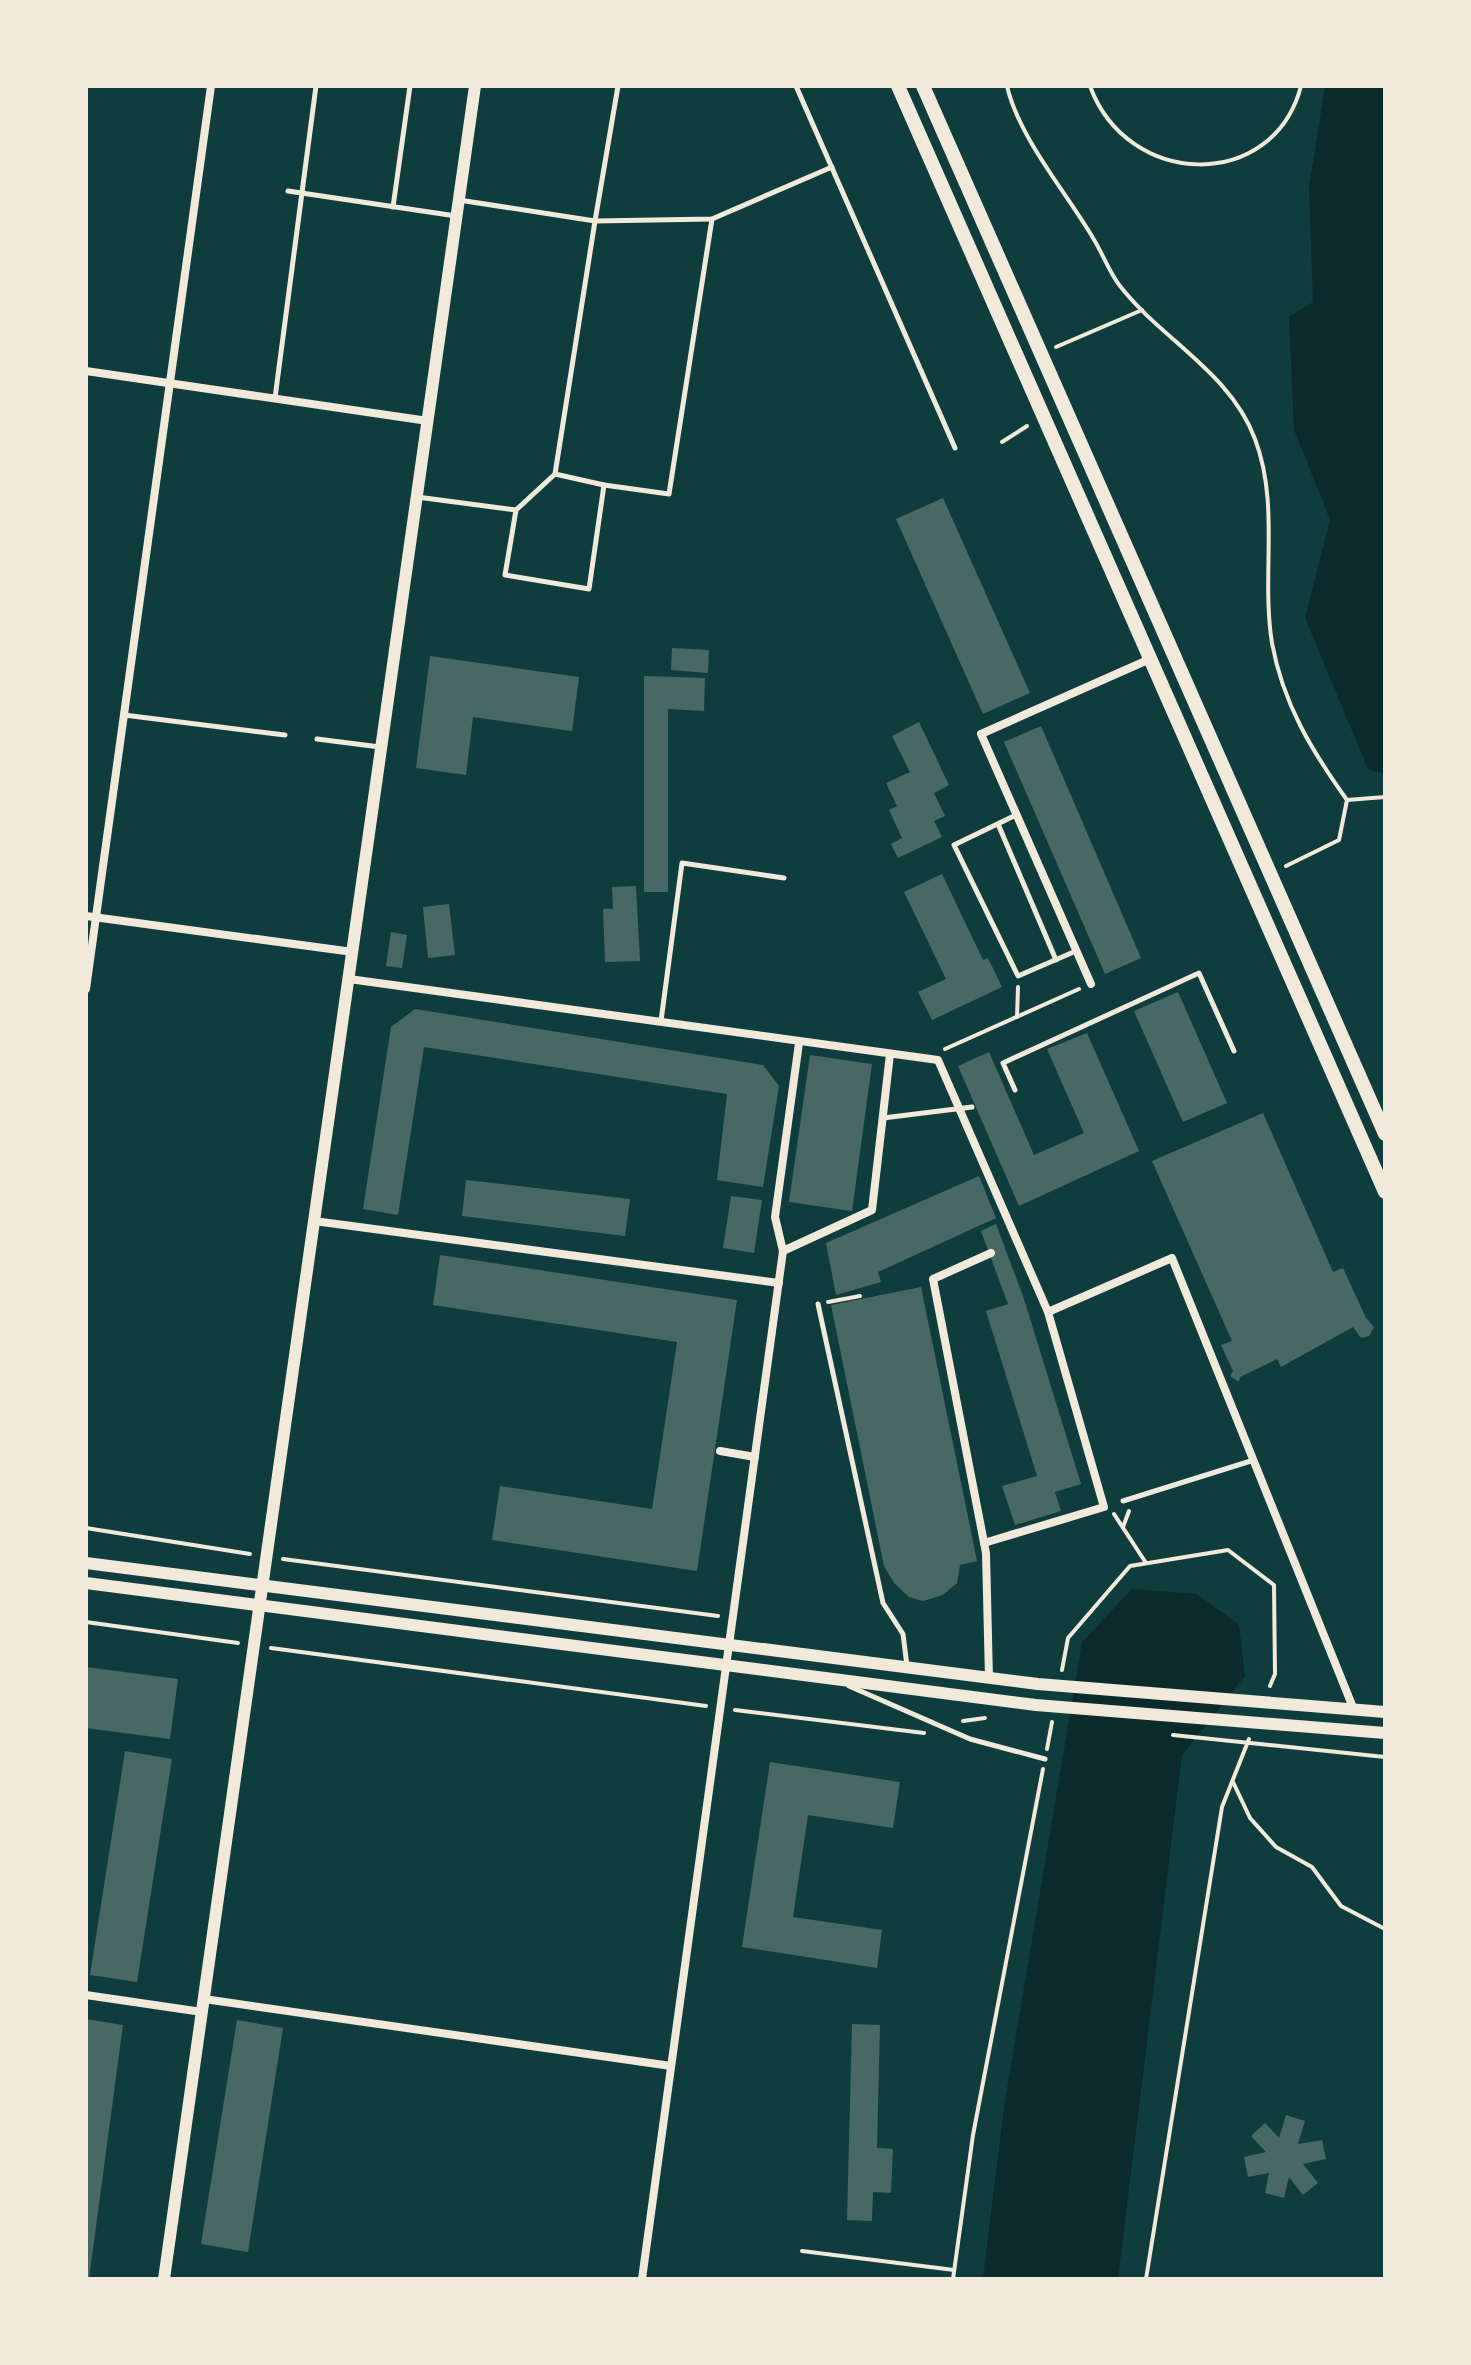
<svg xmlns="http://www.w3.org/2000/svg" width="1471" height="2365" font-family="'Noto Sans',sans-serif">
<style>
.water{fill:#0a2a2b}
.building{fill:#486865}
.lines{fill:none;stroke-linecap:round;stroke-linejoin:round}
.path{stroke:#f1e9da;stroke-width:4}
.service{stroke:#f1e9da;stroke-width:5}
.minor{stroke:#f1e9da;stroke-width:8}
.tertiary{stroke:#f1e9da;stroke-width:12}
.secondary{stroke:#f1e9da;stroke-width:14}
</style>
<rect width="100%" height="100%" fill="#0f3d3e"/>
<!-- water -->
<g class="water">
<polygon points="1325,86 1385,86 1385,774 1368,769 1305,618 1330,520 1294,430 1289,317 1313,302 1309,187"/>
<polygon points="1132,1589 1197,1594 1239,1625 1245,1676 1182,1755 1118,2279 983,2279 1004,2107 1082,1642"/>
</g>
<!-- building -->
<g class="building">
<polygon points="943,498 1030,693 983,714 896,519"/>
<polygon points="672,648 709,650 708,673 671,670"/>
<polygon points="430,656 579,677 572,731 473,717 466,775 416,768"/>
<polygon points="644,676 705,678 704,711 668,709 668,892 644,892"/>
<polygon points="919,722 949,785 934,793 945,816 934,821 942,837 898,858 891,844 902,838 889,810 897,806 886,783 910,772 892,736"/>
<polygon points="1041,726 1141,958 1105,974 1004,742"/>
<polygon points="942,874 983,960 988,958 1002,987 932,1020 918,992 946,979 904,892"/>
<polygon points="636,886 640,961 605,962 603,909 613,909 612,887"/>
<polygon points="449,904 455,955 428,958 423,907"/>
<polygon points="391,932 407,935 402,968 386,966"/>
<polygon points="1178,992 1227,1103 1183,1122 1134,1011"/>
<polygon points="415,1009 763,1065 779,1086 763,1187 717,1180 727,1094 424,1047 398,1215 363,1209 391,1027"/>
<polygon points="1087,1033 1139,1151 1019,1206 958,1066 989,1052 1034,1155 1084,1133 1047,1049"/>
<polygon points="810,1055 872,1064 852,1211 789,1202"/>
<polygon points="1263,1113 1333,1272 1343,1268 1366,1318 1374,1327 1369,1336 1361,1338 1353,1327 1281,1367 1277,1359 1240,1377 1239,1382 1230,1376 1233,1371 1221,1345 1232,1341 1152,1161"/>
<polygon points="979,1176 996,1218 878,1272 881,1282 836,1295 826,1243"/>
<polygon points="466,1180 630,1199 625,1236 462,1216"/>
<polygon points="731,1196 762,1200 754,1253 723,1248"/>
<polygon points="996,1224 1024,1299 1081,1484 1055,1492 1061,1511 1015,1525 1002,1486 1037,1476 986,1311 1008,1304 981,1231"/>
<polygon points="440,1255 737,1300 697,1571 492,1540 500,1486 652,1509 677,1342 433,1305"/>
<polygon points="921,1287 977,1561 960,1565 957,1583 943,1595 923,1601 909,1597 894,1583 884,1566 831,1305"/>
<polygon points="86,1667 178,1679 170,1739 86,1728"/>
<polygon points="125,1751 172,1759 137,1982 90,1975"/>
<polygon points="770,1762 900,1782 893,1828 808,1815 793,1917 882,1930 877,1968 742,1947"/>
<polygon points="86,2019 123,2025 89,2279 86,2279"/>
<polygon points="237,2020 283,2028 248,2252 201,2244"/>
<polygon points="852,2024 880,2025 877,2148 893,2149 891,2193 873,2192 872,2221 847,2220"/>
<polygon points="1286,2115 1305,2121 1298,2144 1322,2140 1326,2159 1303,2164 1318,2183 1303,2195 1289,2177 1284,2198 1265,2193 1269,2173 1248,2177 1244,2157 1266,2152 1251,2136 1265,2123 1279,2138"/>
</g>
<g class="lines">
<!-- path -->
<g class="path">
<path d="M1007 86C1019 138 1066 192 1093 238 1103 254 1109 272 1120 286 1162 340 1230 372 1255 439 1280 505 1261 575 1272 643 1283 704 1312 751 1347 800L1385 797"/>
<path d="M1090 86C1127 188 1273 193 1301 86"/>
<polyline points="1056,347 1142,310"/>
<polyline points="1002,442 1027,426"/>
<polyline points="1286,866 1339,840 1347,800"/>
<polyline points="1017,1017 1018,987"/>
<polyline points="945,1049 1079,989"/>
<polyline points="828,1302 860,1296"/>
<polyline points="1114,1514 1146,1563"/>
<polyline points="1123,1527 1129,1511"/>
<polyline points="86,1528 250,1554"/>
<polyline points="283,1559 718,1616"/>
<polyline points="86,1622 238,1643"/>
<polyline points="271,1648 706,1706"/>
<polyline points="1062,1670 1068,1638 1130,1566 1228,1550 1274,1585 1275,1674 1270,1686"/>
<polyline points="735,1710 924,1733"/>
<polyline points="963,1721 985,1718"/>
<polyline points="1173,1735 1385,1757"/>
<polyline points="1047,1749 1052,1722"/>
<polyline points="1233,1782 1250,1818 1276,1847 1312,1867 1341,1906 1385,1929"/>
<polyline points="802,2251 954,2270"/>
<polyline points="953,2279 973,2135 1043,1769"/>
<polyline points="1146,2279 1222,1807 1249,1739"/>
</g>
<!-- service -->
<g class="service">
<polyline points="796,86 955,448"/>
<polyline points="288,191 456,216"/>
<polyline points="459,200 595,221 618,86"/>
<polyline points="393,207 410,86"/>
<polyline points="275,398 316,86"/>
<polyline points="555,474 604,485 589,589 505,575 516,510 555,474 595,221 712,219 832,167"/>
<polyline points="604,485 669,494 712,219"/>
<polyline points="417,497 516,510"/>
<polyline points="124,715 285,735"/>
<polyline points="317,739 380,747"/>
<polyline points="1016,815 954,845 1018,976 1076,951"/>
<polyline points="998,824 1056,960"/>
<polyline points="661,1021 682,863 784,878"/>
<polyline points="1015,1090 1003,1063 1199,973 1234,1051"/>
<polyline points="883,1118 972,1107"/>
<polyline points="818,1304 883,1603 903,1634 907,1666"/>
<polyline points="1123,1501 1254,1460"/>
<polyline points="849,1686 970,1739 1045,1759"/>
</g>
<!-- minor -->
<g class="minor">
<polyline points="86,371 428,421"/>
<polyline points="86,916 353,952"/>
<polyline points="349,979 938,1060 1048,1312 1104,1507 984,1543"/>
<polyline points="1091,984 981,734 1150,659"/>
<polyline points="86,989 211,86"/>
<polyline points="314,1221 779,1283"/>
<polyline points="783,1251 775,1217 799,1043"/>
<polyline points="1048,1312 1172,1258 1354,1710"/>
<polyline points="720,1451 755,1457"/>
<polyline points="989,1678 986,1553 933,1279 991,1253"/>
<polyline points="86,1995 202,2012"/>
<polyline points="204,1999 671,2066"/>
<polyline points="642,2279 783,1251 872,1210 890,1054"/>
</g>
<!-- tertiary -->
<g class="tertiary">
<polyline points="86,1563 1038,1684 1385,1712"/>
<polyline points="86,1583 1036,1705 1385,1733"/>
<polyline points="164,2279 475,86"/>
</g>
<!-- secondary -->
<g class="secondary">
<polyline points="898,86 1385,1192"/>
<polyline points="923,86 1385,1134"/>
</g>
</g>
<!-- border -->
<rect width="1471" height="2365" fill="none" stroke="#f1e9da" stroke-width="176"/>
</svg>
